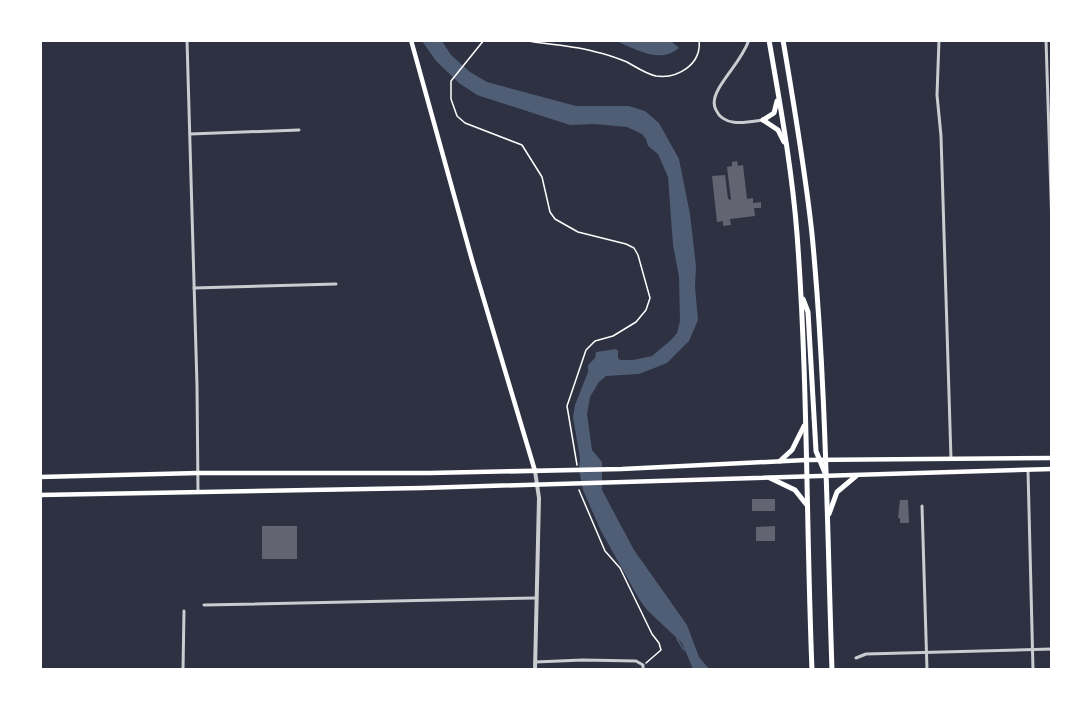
<svg xmlns="http://www.w3.org/2000/svg" width="1092" height="710" font-family="Jost,sans-serif">
<style>
.water{fill:#4f5d75}
.lines{fill:none;stroke-linecap:round;stroke-linejoin:round}
.stream{stroke:#4f5d75;stroke-width:1.5}
.building{fill:#626471}
.path{stroke:#fff;stroke-width:1.5}
.minor{stroke:#caccd0;stroke-width:3}
.tertiary{stroke:#caccd0;stroke-width:4}
.secondary{stroke:#fff;stroke-width:4.5}
.primary{stroke:#fff;stroke-width:4.5}
.trunk{stroke:#fff;stroke-width:5}
</style>
<rect width="100%" height="100%" fill="#2d3142"/>
<!-- water -->
<g class="water">
<polygon points="422,41 442,41 451,55 470,72 487,82 576,106 629,106 645,111 659,123 679,159 690,214 696,266 695,287 698,320 689,341 667,363 639,374 606,376 599,382 590,397 587,414 592,450 602,462 602,490 634,550 687,625 699,657 709,669 693,669 682,643 647,610 639,599 601,531 583,490 579,470 580,458 573,417 575,405 588,372 588,365 595,358 596,352 616,349 618,351 618,358 620,360 633,360 652,356 671,340 677,333 680,321 679,277 673,245 668,177 658,154 648,146 646,139 642,134 627,127 594,124 570,125 477,95 459,83 436,61"/>
<path d="M615 41H671L679 48C658 65 636 48 615 41Z"/>
</g>
<g class="lines">
<!-- stream -->
<polyline class="stream" points="677,639 684,650"/>
</g>
<!-- building -->
<g class="building">
<polygon points="737,161 738,166 743,165 747,199 753,198 753,203 761,202 761,208 754,208 755,216 730,219 731,225 723,226 723,221 717,222 712,176 725,175 728,199 731,200 727,167 732,166 732,162"/>
<rect x="752" y="499" width="23" height="12"/>
<polygon points="900,500 908,500 909,523 900,523 900,518 898,518"/>
<rect x="262" y="526" width="35" height="33"/>
<polygon points="775,526 775,541 756,541 756,527"/>
</g>
<g class="lines">
<!-- path -->
<g class="path">
<polyline points="484,40 451,81 451,99 457,116 465,123 522,145 542,177 550,212 555,219 578,232 626,244 634,248 638,255 650,298 646,310 636,322 613,336 595,341 586,350 567,406 577,465"/>
<path d="M523 40C547 45 573 45 596 52 606 54 617 58 627 62 636 67 646 74 656 76 678 79 702 64 699 40"/>
<polyline points="579,490 605,551 620,568 652,634 659,643 661,650 646,663"/>
</g>
<!-- minor -->
<g class="minor">
<polyline points="187,40 197,386 198,491"/>
<path d="M749 40C742 59 729 71 719 88 715 95 712 103 716 110 724 128 748 122 763 120"/>
<polyline points="939,40 937,95 941,136 951,459"/>
<polyline points="1046,40 1052,227"/>
<polyline points="190,134 299,130"/>
<polyline points="194,288 336,284"/>
<polyline points="1028,470 1033,670"/>
<polyline points="922,506 927,670"/>
<polyline points="204,605 536,598"/>
<polyline points="856,658 866,654 1052,649"/>
<polyline points="535,662 583,660 636,661 643,665 643,670"/>
<polyline points="183,670 184,611"/>
</g>
<!-- tertiary -->
<polyline class="tertiary" points="535,670 539,498 535,471"/>
<!-- secondary -->
<polyline class="secondary" points="411,40 472,260 535,471"/>
<!-- primary -->
<g class="primary">
<polyline points="40,477 198,473 430,473 622,469 806,460 1052,458"/>
<polyline points="40,495 422,488 1052,469"/>
</g>
<!-- trunk -->
<g class="trunk">
<path d="M769 40C780 104 792 169 797 234 808 379 806 524 812 670"/>
<path d="M783 40C794 105 805 169 812 234 826 379 827 524 832 670"/>
<polyline points="763,120 774,113 777,101"/>
<polyline points="763,120 778,130 784,142"/>
<polyline points="803,299 808,312 816,451 825,473"/>
<polyline points="780,461 792,450 804,426"/>
<polyline points="770,478 795,490 806,504"/>
<polyline points="829,514 837,492 856,476"/>
</g>
</g>
<!-- border -->
<rect width="1092" height="710" fill="none" stroke="#ffffff" stroke-width="84"/>
</svg>
